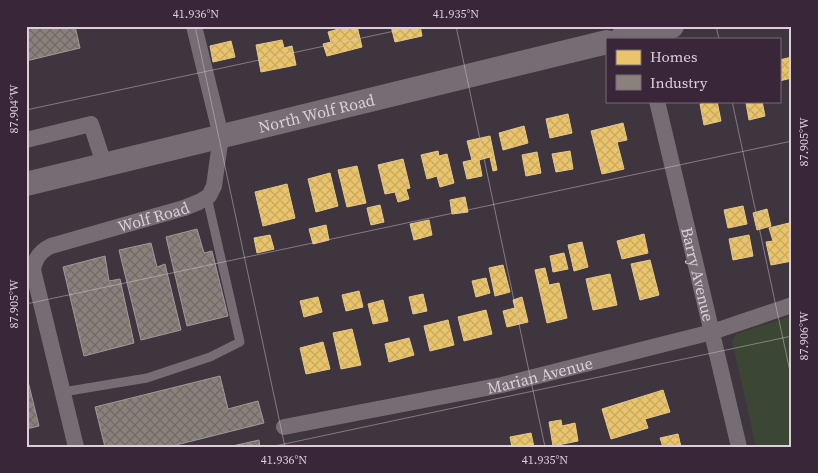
<svg xmlns="http://www.w3.org/2000/svg" width="818" height="473" font-family="'Source Serif 4',serif">
<style>
.green{fill:#3b4634}
.homes{fill:url(#homes-cross-hatch);stroke:#e5c78c}
.industry{fill:url(#industry-cross-hatch);stroke:#a29898}
.lines{fill:none;stroke-linecap:round;stroke-linejoin:round}
.service{stroke:#756c74;stroke-width:9}
.minor{stroke:#756c74;stroke-width:16}
.secondary{stroke:#756c74;stroke-width:24}
.ticks{fill:none;stroke:#dbcfda;stroke-width:1;stroke-opacity:0.45}
.labels{text-anchor:middle;dominant-baseline:central;stroke-width:5;stroke-linejoin:round;paint-order:stroke}
.street-label{font-size:16px;fill:#dbcfda;stroke:#392638}
.neatline{fill:none;stroke:#dbcfda;stroke-width:2}
.ticks-label{font-size:12px;text-anchor:middle;fill:#dbcfda}
</style>
<defs>
<pattern id="homes-cross-hatch" width="8" height="8" patternUnits="userSpaceOnUse" patternTransform="scale(1.25)"><rect width="8" height="8" fill="#e9c46a"/><path d="M0 0l8 8M0 8l8-8" fill="none" stroke="#c8a962"/></pattern>
<pattern id="industry-cross-hatch" width="8" height="8" patternUnits="userSpaceOnUse" patternTransform="scale(1.25)"><rect width="8" height="8" fill="#8a817c"/><path d="M0 0l8 8M0 8l8-8" fill="none" stroke="#716a67"/></pattern>
</defs>
<rect width="100%" height="100%" fill="#3f353e"/>
<!-- green -->
<polygon class="green" points="792,316 792,447 756,447 732,341 736,334"/>
<!-- homes -->
<g class="homes">
<polygon points="349,26 357,26 362,47 327,56 323,44 331,42 328,32"/>
<polygon points="391,26 420,26 422,36 395,42"/>
<polygon points="282,40 284,48 292,46 296,65 261,72 256,45"/>
<polygon points="231,41 235,57 213,62 210,46"/>
<polygon points="792,57 792,78 779,81 779,60"/>
<polygon points="713,101 717,101 721,121 704,125 700,104"/>
<polygon points="754,101 762,101 765,116 749,120 746,103"/>
<polygon points="568,114 572,133 550,138 546,119"/>
<polygon points="623,123 627,140 617,142 624,169 602,174 591,131"/>
<polygon points="524,126 528,143 503,150 499,133"/>
<polygon points="490,136 497,170 493,171 490,157 479,160 482,176 467,179 463,162 472,160 467,141"/>
<polygon points="438,151 439,156 447,154 454,183 440,187 437,176 427,179 421,155"/>
<polygon points="570,151 573,169 556,172 552,154"/>
<polygon points="537,152 541,173 526,176 522,155"/>
<polygon points="403,159 410,188 406,189 409,199 398,202 395,192 385,194 378,165"/>
<polygon points="357,166 366,203 347,207 338,170"/>
<polygon points="330,173 338,206 316,212 308,179"/>
<polygon points="287,184 295,218 263,226 255,192"/>
<polygon points="465,197 468,212 452,214 450,200"/>
<polygon points="380,205 384,222 371,225 367,208"/>
<polygon points="743,206 747,224 728,228 724,210"/>
<polygon points="767,209 771,226 757,230 753,213"/>
<polygon points="429,220 432,235 414,240 410,224"/>
<polygon points="789,223 792,236 792,261 771,265 766,242 773,241 769,228"/>
<polygon points="326,225 329,240 313,244 309,229"/>
<polygon points="644,234 648,253 622,259 617,241"/>
<polygon points="270,235 274,249 257,253 254,238"/>
<polygon points="749,235 753,256 733,260 729,239"/>
<polygon points="582,242 588,267 574,271 568,245"/>
<polygon points="564,253 568,269 553,272 550,256"/>
<polygon points="650,260 659,295 640,300 631,264"/>
<polygon points="503,265 510,292 495,296 489,268"/>
<polygon points="545,268 549,285 559,283 567,318 547,323 535,270"/>
<polygon points="610,274 617,305 593,310 586,279"/>
<polygon points="486,278 490,293 476,297 472,281"/>
<polygon points="359,291 363,307 346,311 342,295"/>
<polygon points="423,294 427,311 413,314 409,297"/>
<polygon points="318,297 322,312 304,317 300,301"/>
<polygon points="522,297 528,322 507,327 503,311 515,308 513,300"/>
<polygon points="383,300 388,321 373,324 368,304"/>
<polygon points="486,310 492,334 464,341 458,317"/>
<polygon points="448,320 454,345 430,351 424,326"/>
<polygon points="352,329 361,365 341,369 333,333"/>
<polygon points="409,338 414,355 389,362 385,344"/>
<polygon points="323,342 330,369 306,374 300,348"/>
<polygon points="663,390 670,412 645,419 648,428 611,439 602,409"/>
<polygon points="561,420 562,426 575,423 578,441 553,446 549,422"/>
<polygon points="531,433 534,447 512,447 510,437"/>
<polygon points="678,434 681,447 663,447 660,438"/>
</g>
<!-- industry -->
<g class="industry">
<polygon points="26,26 75,26 80,48 26,61"/>
<polygon points="197,229 204,253 212,251 228,316 187,326 166,237"/>
<polygon points="151,243 157,267 165,264 181,330 141,340 119,250"/>
<polygon points="105,256 109,281 120,279 134,343 84,356 63,267"/>
<polygon points="26,373 39,426 26,429"/>
<polygon points="220,376 228,409 258,401 264,423 168,447 105,447 95,407"/>
<polygon points="259,440 260,447 228,447"/>
</g>
<g class="lines">
<!-- service -->
<polyline class="service" points="63,392 147,378 210,357 240,342 207,197"/>
<!-- minor -->
<g class="minor">
<path id="s1" d="M657 101 739 447"/>
<polyline points="26,140 91,124 104,164"/>
<path id="s2" d="M284 427 502 385 712 332 792 305"/>
<path id="s3" d="M76 447 33 270C35 258 40 251 51 246L184 208 199 202 209 196 214 186 221 136 194 26"/>
</g>
<!-- secondary -->
<g class="secondary">
<polyline points="621,39 672,26"/>
<path id="s4" d="M26 184 607 42"/>
</g>
</g>
<!-- ticks -->
<path class="ticks" d="M195 26 285 447M456 26 545 447M716 26 719 39M732 101 792 381M26 110 418 26M26 304 792 141M270 447 792 336"/>
<g class="labels">
<!-- street labels -->
<g class="street-label">
<text stroke="none"><textPath href="#s4" startOffset="299">North Wolf Road</textPath></text>
<text stroke="none"><textPath href="#s3" startOffset="320">Wolf Road</textPath></text>
<text stroke="none"><textPath href="#s1" startOffset="178">Barry Avenue</textPath></text>
<text stroke="none"><textPath href="#s2" startOffset="261">Marian Avenue</textPath></text>
</g>
</g>
<!-- border -->
<rect width="818" height="473" fill="none" stroke="#392638" stroke-width="55"/>
<!-- legend -->
<rect x="606" y="38" width="175" height="65" fill="#392638" stroke="#7a6a79"/>
<rect x="616" y="50" width="25" height="15" fill="#e9c46a" stroke="#7a6a79"/>
<text x="650" y="62" font-size="15" fill="#dbcfda">Homes</text>
<rect x="616" y="75" width="25" height="15" fill="#8a817c" stroke="#7a6a79"/>
<text x="650" y="88" font-size="15" fill="#dbcfda">Industry</text>
<rect x="28" y="28" width="762" height="418" class="neatline"/>
<g class="ticks-label">
<text x="196" y="18">41.936°N</text>
<text x="456" y="18">41.935°N</text>
<text transform="translate(14 109) rotate(-90)" y="4">87.904°W</text>
<text transform="translate(804 142) rotate(-90)" y="4">87.905°W</text>
<text transform="translate(14 304) rotate(-90)" y="4">87.905°W</text>
<text transform="translate(804 336) rotate(-90)" y="4">87.906°W</text>
<text x="284" y="464">41.936°N</text>
<text x="545" y="464">41.935°N</text>
</g>
</svg>
